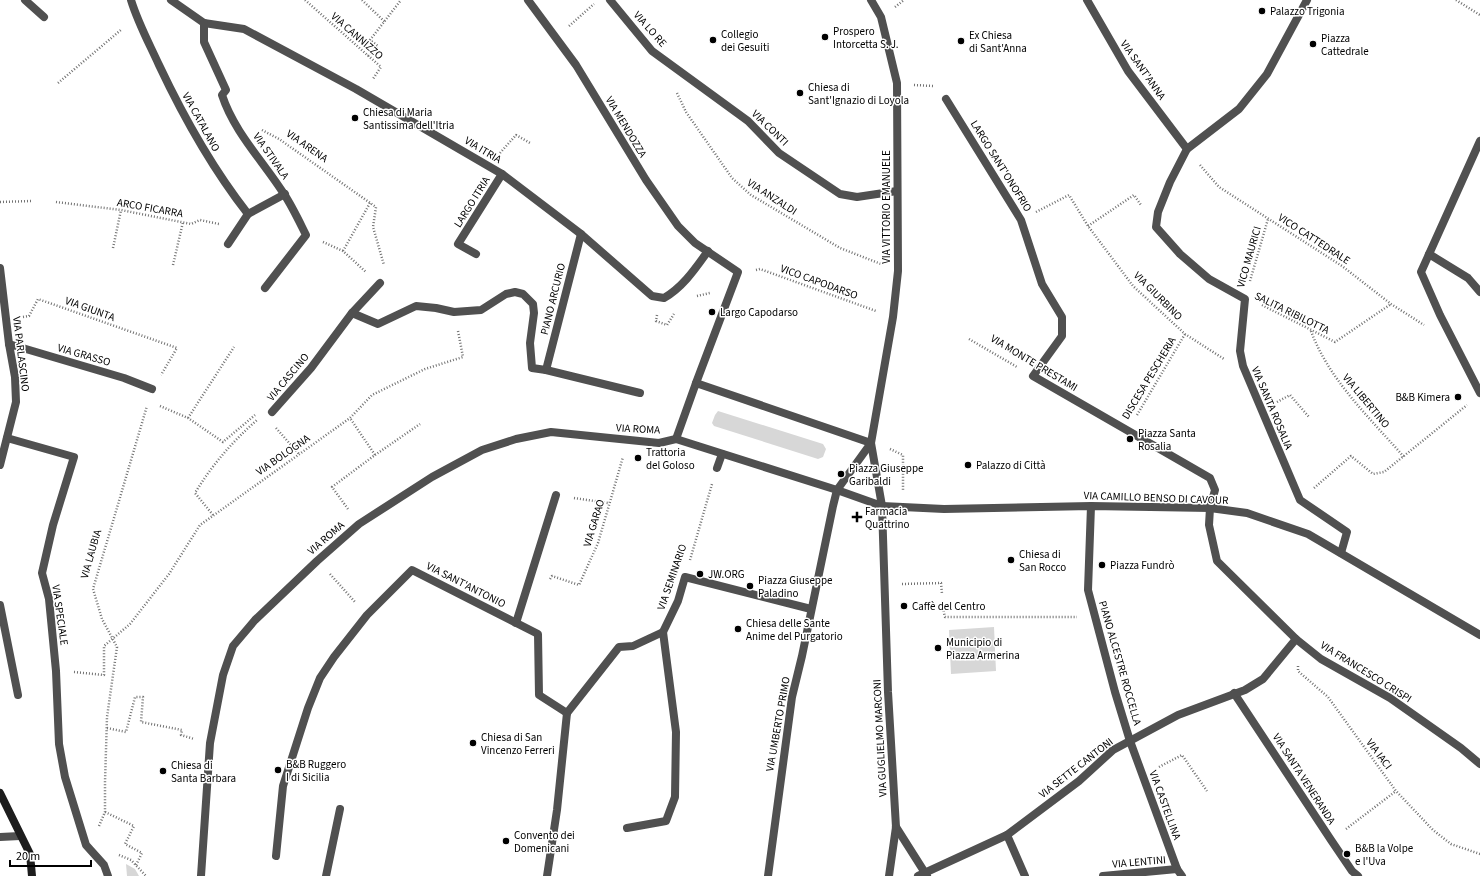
<svg xmlns="http://www.w3.org/2000/svg" width="1480" height="876" font-family="'Source Sans 3',sans-serif">
<style>
.green{fill:#d7d7d7}
.lines{fill:none;stroke-linecap:round;stroke-linejoin:round}
.path{stroke:#727272;stroke-width:2.5;stroke-dasharray:1 2;stroke-linecap:butt}
.lane{stroke:#505050;stroke-width:8}
.street{stroke:#505050;stroke-width:8}
.secondary{stroke:#1d1d1d;stroke-width:8}
.poi-dot{fill:#000;stroke:#fff;stroke-width:1.5}
.labels{text-anchor:middle;dominant-baseline:central;stroke-width:3;stroke-linejoin:round;paint-order:stroke}
.poi-label{font-size:11px;fill:#000;stroke:#fff;text-anchor:start}
.street-label{font-size:11px;fill:#000;stroke:#fff}
</style>
<rect width="100%" height="100%" fill="#fff"/>
<!-- green -->
<g class="green">
<polygon points="718,411 823,444 826,449 823,457 818,459 714,426 712,423 715,415"/>
<polygon points="994,627 996,671 951,674 949,630"/>
<polygon points="126,864 135,869 139,876 127,876"/>
</g>
<g class="lines">
<!-- path -->
<g class="path">
<polyline points="305,0 381,67 373,79"/>
<polyline points="362,0 385,22"/>
<polyline points="1456,0 1480,15"/>
<polyline points="895,7 904,0"/>
<polyline points="569,26 594,4"/>
<polyline points="368,56 378,46 370,40 401,0"/>
<polyline points="58,83 122,29"/>
<polyline points="914,85 933,86"/>
<polyline points="677,93 686,112 732,178 751,195 840,248 881,264"/>
<polyline points="262,130 279,139 376,207 373,227 384,265"/>
<polyline points="500,153 516,135 530,143"/>
<polyline points="1200,165 1219,187 1342,266 1391,304 1424,325"/>
<polyline points="0,202 31,201"/>
<polyline points="56,202 121,210 191,224 200,220 219,224"/>
<polyline points="1036,212 1069,195 1088,226 1133,286 1185,334 1224,359"/>
<polyline points="1088,226 1134,195 1141,205"/>
<polyline points="323,242 343,251 366,272"/>
<polyline points="113,248 121,210"/>
<polyline points="343,251 370,203"/>
<polyline points="173,265 183,222"/>
<polyline points="756,270 760,269 876,311"/>
<polyline points="1250,281 1268,219"/>
<polyline points="697,296 710,293"/>
<polyline points="1262,305 1335,342 1391,304"/>
<polyline points="657,315 656,321 667,325 674,314"/>
<polyline points="23,317 29,316 38,299 177,348 161,375"/>
<path d="M1311 331C1329 380 1370 418 1404 457"/>
<polyline points="969,339 1017,367"/>
<polyline points="1277,402 1290,395 1309,417"/>
<polyline points="160,406 188,418 223,442 255,415"/>
<polyline points="1137,415 1185,334"/>
<polyline points="188,418 234,347"/>
<polyline points="276,428 299,454"/>
<polyline points="890,449 903,455 903,490"/>
<polyline points="375,455 420,424"/>
<polyline points="1314,488 1351,456 1373,474 1384,472 1467,405"/>
<polyline points="574,498 608,503"/>
<polyline points="348,509 332,487 375,455 350,418"/>
<path d="M213 515 195 493C212 465 232 442 257 420"/>
<polyline points="690,560 712,484"/>
<polyline points="330,574 355,602"/>
<polyline points="550,579 552,576 579,585 598,543 623,457"/>
<polyline points="902,584 941,583 942,594"/>
<polyline points="942,605 945,617 1077,617"/>
<polyline points="1298,666 1298,671 1328,697 1396,791 1433,830 1451,844 1480,854"/>
<polyline points="74,672 104,675 104,646 130,624 169,574 200,525 350,418 372,395 425,369 463,357 458,331"/>
<polyline points="107,728 126,732 135,697 143,697 141,722 182,730 181,735 194,739"/>
<polyline points="1159,767 1182,755 1207,791"/>
<polyline points="105,812 134,826 125,844 142,853 136,865"/>
<polyline points="99,826 105,812 105,782 107,717 117,647 102,619 93,589 147,406"/>
<polyline points="1346,829 1396,791"/>
<polyline points="119,855 131,860 146,876"/>
</g>
<!-- lane -->
<g class="lane">
<polyline points="25,0 44,17"/>
<polyline points="476,254 458,244 502,174"/>
<polyline points="1429,254 1468,278 1480,292"/>
<polyline points="546,370 640,393"/>
<polyline points="627,828 666,821 675,797 676,732 663,632"/>
<polyline points="0,837 20,836"/>
<polyline points="326,876 340,809"/>
</g>
<!-- street -->
<g class="street">
<path d="M131 0C138 23 149 43 159 65 184 118 212 168 248 214L228 244"/>
<path d="M171 0 204 23 244 29 356 89 502 174 581 234 652 296 664 298C683 287 695 269 708 251"/>
<polyline points="528,0 576,65 646,180 678,226 695,243 738,272 696,383"/>
<polyline points="610,0 652,51 748,121 779,153 840,194 857,197 897,191"/>
<polyline points="1087,0 1128,71 1187,149"/>
<polyline points="1307,0 1267,74 1239,109 1187,149 1170,182 1158,212 1156,227 1180,254 1209,279 1245,299 1240,351 1243,366 1300,500 1347,532 1341,553"/>
<path d="M204 23V42L226 90 222 95C234 132 263 161 284 194 292 206 299 221 306 235L265 288"/>
<polyline points="946,99 1021,220 1042,284 1062,317 1062,336 1033,376 1210,478 1215,490 1210,508 1209,525 1217,561 1296,639 1321,659 1390,698 1461,748 1480,764"/>
<polyline points="1480,141 1421,272 1440,315 1480,393"/>
<polyline points="248,214 285,194"/>
<polyline points="0,268 9,344 15,377 16,402 0,465"/>
<polyline points="352,313 378,324 416,306 436,308 454,312 481,310 506,294 515,292 523,294 533,304 534,313 530,343 532,368 546,370 581,234"/>
<polyline points="9,344 124,378 152,389"/>
<polygon points="696,383 871,443 882,506 837,490 676,439"/>
<polyline points="272,412 311,368 352,313 380,283"/>
<polyline points="7,438 74,457 53,525 42,573 49,599 56,671 59,744 65,777 86,845 104,865 108,876"/>
<polyline points="717,468 722,454"/>
<polyline points="1091,506 1088,590 1115,692 1130,741 1177,869 1182,876"/>
<polyline points="0,605 18,695"/>
<polyline points="516,623 556,495"/>
<polyline points="1234,693 1331,840 1352,871 1358,876"/>
<polyline points="567,713 619,647 633,646 663,632 678,601 685,577 811,609"/>
<polyline points="896,827 927,876"/>
<polyline points="1007,835 1025,876"/>
<polyline points="276,856 283,786 308,708 320,678 334,657 367,615 412,570 538,634 539,695 567,713"/>
<polyline points="201,876 210,743 223,675 233,646 255,620 317,561 359,524 432,477 482,450 516,439 551,432 659,443 676,439"/>
<polyline points="547,876 557,810 567,713"/>
<polyline points="768,876 792,697 802,656 833,506 837,490 871,443 893,317 898,271 897,83 881,17 871,0"/>
<polyline points="889,876 896,827 888,692 882,506 944,509 1091,506 1210,508 1247,513 1308,534 1480,635"/>
<polyline points="918,876 1007,835 1079,781 1113,750 1178,715 1245,690 1263,679 1296,639"/>
<polyline points="1103,876 1177,869"/>
</g>
<!-- secondary -->
<polyline class="secondary" points="0,793 30,854 32,876"/>
</g>
<!-- markers -->
<g class="poi-dot">
<circle cx="1262" cy="11" r="4"/>
<circle cx="825" cy="37" r="4"/>
<circle cx="713" cy="40" r="4"/>
<circle cx="961" cy="41" r="4"/>
<circle cx="1313" cy="44" r="4"/>
<circle cx="800" cy="93" r="4"/>
<circle cx="355" cy="118" r="4"/>
<circle cx="712" cy="312" r="4"/>
<circle cx="1458" cy="397" r="4"/>
<circle cx="1130" cy="439" r="4"/>
<circle cx="638" cy="458" r="4"/>
<circle cx="968" cy="465" r="4"/>
<circle cx="841" cy="474" r="4"/>
<path d="M855 511h4v4h4v4h-4v4h-4v-4h-4v-4h4z"/>
<circle cx="1011" cy="560" r="4"/>
<circle cx="1102" cy="565" r="4"/>
<circle cx="700" cy="574" r="4"/>
<circle cx="750" cy="586" r="4"/>
<circle cx="904" cy="606" r="4"/>
<circle cx="738" cy="629" r="4"/>
<circle cx="938" cy="648" r="4"/>
<circle cx="473" cy="743" r="4"/>
<circle cx="278" cy="770" r="4"/>
<circle cx="163" cy="771" r="4"/>
<circle cx="506" cy="841" r="4"/>
<circle cx="1347" cy="854" r="4"/>
</g>
<g class="labels">
<!-- poi labels -->
<g class="poi-label">
<text x="1270" y="11">Palazzo Trigonia</text>
<text x="833" y="31">Prospero<tspan x="833" dy="13">Intorcetta S. J.</tspan></text>
<text x="721" y="34">Collegio<tspan x="721" dy="13">dei Gesuiti</tspan></text>
<text x="969" y="35">Ex Chiesa<tspan x="969" dy="13">di Sant'Anna</tspan></text>
<text x="1321" y="38">Piazza<tspan x="1321" dy="13">Cattedrale</tspan></text>
<text x="808" y="87">Chiesa di<tspan x="808" dy="13">Sant'Ignazio di Loyola</tspan></text>
<text x="363" y="112">Chiesa di Maria<tspan x="363" dy="13">Santissima dell'Itria</tspan></text>
<text x="720" y="312">Largo Capodarso</text>
<text x="1450" y="397" text-anchor="end">B&amp;B Kimera</text>
<text x="1138" y="433">Piazza Santa<tspan x="1138" dy="13">Rosalia</tspan></text>
<text x="646" y="452">Trattoria<tspan x="646" dy="13">del Goloso</tspan></text>
<text x="976" y="465">Palazzo di Città</text>
<text x="849" y="468">Piazza Giuseppe<tspan x="849" dy="13">Garibaldi</tspan></text>
<text x="865" y="511">Farmacia<tspan x="865" dy="13">Quattrino</tspan></text>
<text x="1019" y="554">Chiesa di<tspan x="1019" dy="13">San Rocco</tspan></text>
<text x="1110" y="565">Piazza Fundrò</text>
<text x="708" y="574">JW.ORG</text>
<text x="758" y="580">Piazza Giuseppe<tspan x="758" dy="13">Paladino</tspan></text>
<text x="912" y="606">Caffè del Centro</text>
<text x="746" y="623">Chiesa delle Sante<tspan x="746" dy="13">Anime del Purgatorio</tspan></text>
<text x="946" y="642">Municipio di<tspan x="946" dy="13">Piazza Armerina</tspan></text>
<text x="481" y="737">Chiesa di San<tspan x="481" dy="13">Vincenzo Ferreri</tspan></text>
<text x="286" y="764">B&amp;B Ruggero<tspan x="286" dy="13">I di Sicilia</tspan></text>
<text x="171" y="765">Chiesa di<tspan x="171" dy="13">Santa Barbara</tspan></text>
<text x="514" y="835">Convento dei<tspan x="514" dy="13">Domenicani</tspan></text>
<text x="1355" y="848">B&amp;B la Volpe<tspan x="1355" dy="13">e l'Uva</tspan></text>
</g>
<!-- street labels -->
<g class="street-label">
<text transform="translate(650 29) rotate(48)">VIA LO RE</text>
<text transform="translate(357 36) rotate(41)">VIA CANNIZZO</text>
<text transform="translate(1143 70) rotate(55)">VIA SANT'ANNA</text>
<text transform="translate(201 122) rotate(61)">VIA CATALANO</text>
<text transform="translate(626 127) rotate(59)">VIA MENDOZZA</text>
<text transform="translate(770 128) rotate(44)">VIA CONTI</text>
<text transform="translate(307 146) rotate(35)">VIA ARENA</text>
<text transform="translate(483 150) rotate(31)">VIA ITRIA</text>
<text transform="translate(271 156) rotate(55)">VIA STIVALA</text>
<text transform="translate(1001 166) rotate(58)">LARGO SANT'ONOFRIO</text>
<text transform="translate(772 197) rotate(33)">VIA ANZALDI</text>
<text transform="translate(472 202) rotate(-58)">LARGO ITRIA</text>
<text transform="translate(886 207) rotate(-90)">VIA VITTORIO EMANUELE</text>
<text transform="translate(150 208) rotate(10)">ARCO FICARRA</text>
<text transform="translate(1314 239) rotate(33)">VICO CATTEDRALE</text>
<text transform="translate(1249 257) rotate(-74)">VICO MAURICI</text>
<text transform="translate(819 282) rotate(20)">VICO CAPODARSO</text>
<text transform="translate(1158 296) rotate(45)">VIA GIURBINO</text>
<text transform="translate(553 299) rotate(-76)">PIANO ARCURIO</text>
<text transform="translate(90 309) rotate(20)">VIA GIUNTA</text>
<text transform="translate(1292 313) rotate(26)">SALITA RIBILOTTA</text>
<text transform="translate(21 354) rotate(83)">VIA PARLASCINO</text>
<text transform="translate(84 355) rotate(16)">VIA GRASSO</text>
<text transform="translate(1034 363) rotate(31)">VIA MONTE PRESTAMI</text>
<text transform="translate(288 377) rotate(-50)">VIA CASCINO</text>
<text transform="translate(1149 378) rotate(-59)">DISCESA PESCHERIA</text>
<text transform="translate(1366 401) rotate(50)">VIA LIBERTINO</text>
<text transform="translate(1272 408) rotate(67)">VIA SANTA ROSALIA</text>
<text transform="translate(638 429) rotate(3)">VIA ROMA</text>
<text transform="translate(283 455) rotate(-35)">VIA BOLOGNA</text>
<text transform="translate(1156 498) rotate(2)">VIA CAMILLO BENSO DI CAVOUR</text>
<text transform="translate(594 523) rotate(-73)">VIA GARAO</text>
<text transform="translate(326 538) rotate(-41)">VIA ROMA</text>
<text transform="translate(91 554) rotate(-74)">VIA LAUBIA</text>
<text transform="translate(672 577) rotate(-71)">VIA SEMINARIO</text>
<text transform="translate(466 585) rotate(27)">VIA SANT'ANTONIO</text>
<text transform="translate(60 615) rotate(82)">VIA SPECIALE</text>
<text transform="translate(1120 663) rotate(74)">PIANO ALCESTRE ROCCELLA</text>
<text transform="translate(1366 672) rotate(32)">VIA FRANCESCO CRISPI</text>
<text transform="translate(778 724) rotate(-80)">VIA UMBERTO PRIMO</text>
<text transform="translate(880 738) rotate(-93)">VIA GUGLIELMO MARCONI</text>
<text transform="translate(1379 754) rotate(53)">VIA IACI</text>
<text transform="translate(1076 768) rotate(-38)">VIA SETTE CANTONI</text>
<text transform="translate(1304 779) rotate(57)">VIA SANTA VENERANDA</text>
<text transform="translate(1165 805) rotate(70)">VIA CASTELLINA</text>
<text transform="translate(1139 862) rotate(-5)">VIA LENTINI</text>
</g>
</g>
<!-- scale -->
<path d="M10 860v6h81v-6" fill="none" stroke="#000000" stroke-width="2"/>
<text x="16" y="860" font-size="12" fill="#000000" stroke="#ffffff" stroke-width="3" paint-order="stroke">20 m</text>
</svg>
